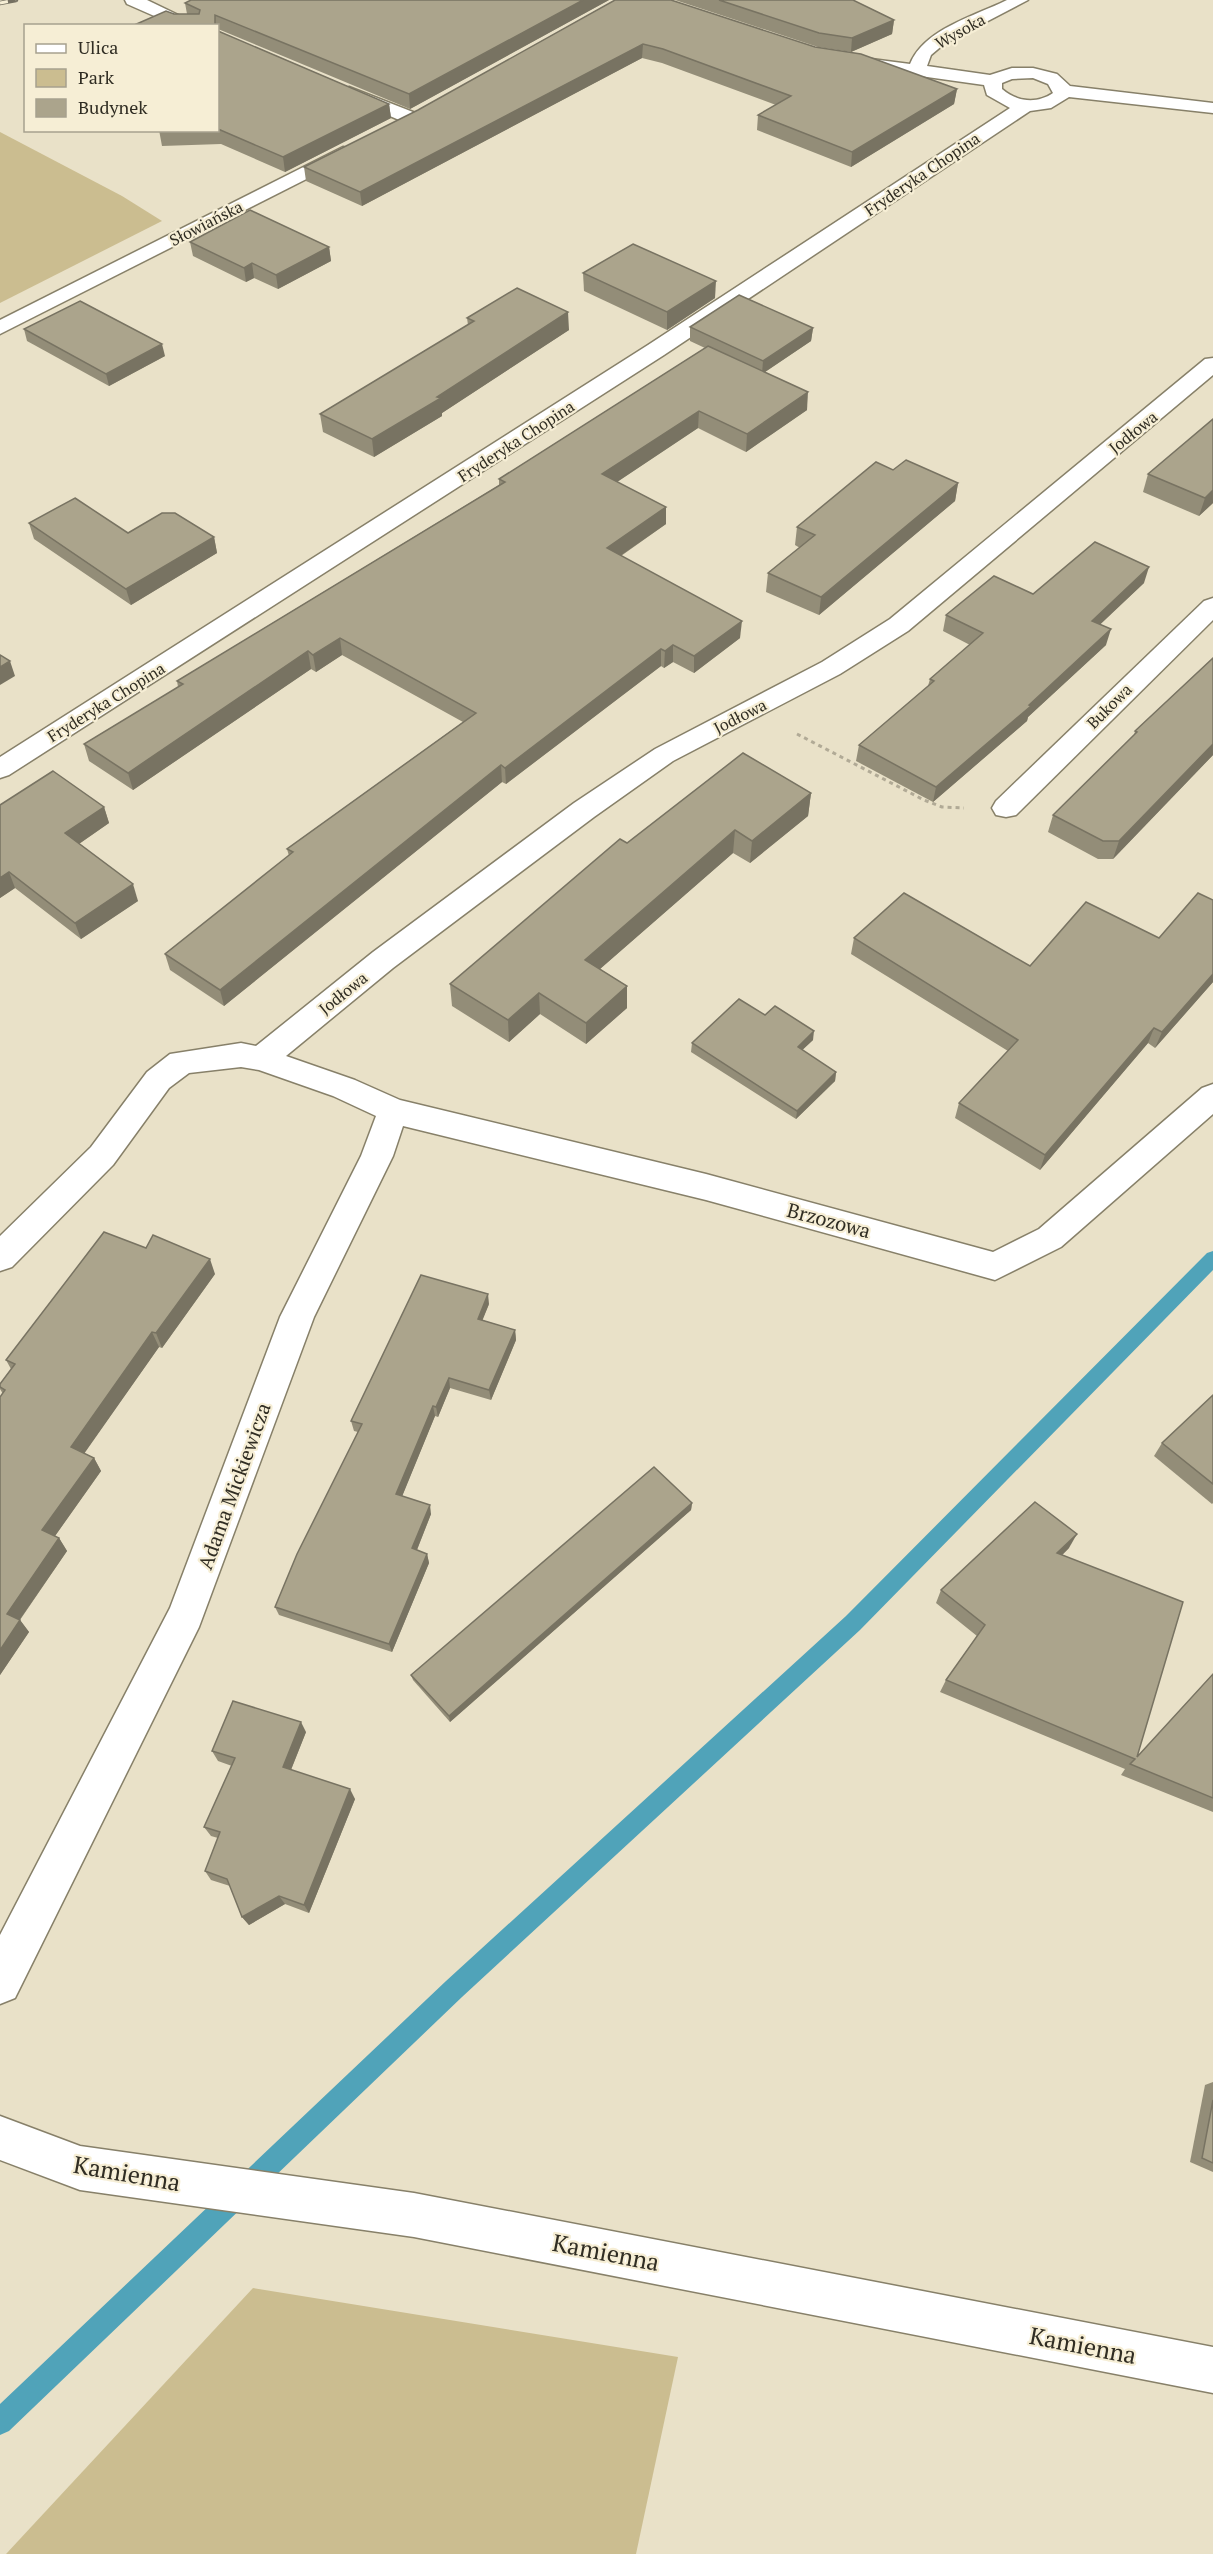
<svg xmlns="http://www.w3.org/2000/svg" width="1213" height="2554" font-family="'PT Serif',serif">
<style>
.green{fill:#cbbd90}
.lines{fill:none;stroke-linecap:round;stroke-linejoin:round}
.stream{fill:#50a3b9;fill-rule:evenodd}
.street-casing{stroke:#878069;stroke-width:3}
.path{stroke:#b1aa96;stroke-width:3;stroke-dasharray:4 4;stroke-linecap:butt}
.street{fill:#fff;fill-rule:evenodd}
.rail-casing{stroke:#757061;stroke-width:4.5}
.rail{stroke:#f6eed5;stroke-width:3;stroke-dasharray:8;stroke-linecap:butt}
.wall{fill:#938d78}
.shaded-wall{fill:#787362}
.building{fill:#aba48c;stroke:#787362;stroke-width:1.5}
.labels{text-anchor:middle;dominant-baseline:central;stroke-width:4.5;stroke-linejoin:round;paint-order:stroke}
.far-street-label{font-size:16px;fill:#302d23;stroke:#f6eed5}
.street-label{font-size:20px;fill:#302d23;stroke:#f6eed5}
.near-street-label{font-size:24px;fill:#302d23;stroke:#f6eed5}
</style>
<rect width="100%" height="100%" fill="#e9e1c8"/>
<!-- green -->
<g class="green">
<polygon points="0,132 122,196 162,221 0,303"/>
<polygon points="253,2288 678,2357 636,2554 6,2554"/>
</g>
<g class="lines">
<!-- stream -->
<polygon class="stream" points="1213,1251 1213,1270 860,1630 462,1997 9,2431 0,2435 0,2404 446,1981 846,1616 1207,1253"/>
<defs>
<g id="street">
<polygon points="125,0 147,0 201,26 177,26 127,4"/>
<path d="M1007 0H1028L944 44 931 55 927 66 990 75 1012 68H1033L1057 74 1070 86 1213 103V113L1069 97 1051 108 1030 111 664 355 9 775 0 778V757L648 345 1010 108 987 95 984 85 856 67 847 62 856 57 910 64C924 29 975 16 1007 0ZM1033 78 1048 84 1053 93C1037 104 1017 102 1002 89V83L1012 79Z"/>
<polygon points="349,87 418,114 420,118 418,122 404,122 343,96 340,92"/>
<polygon points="343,147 350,149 352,153 350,157 0,334 0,320"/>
<polygon points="1213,358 1213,375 908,631 840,674 673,761 594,817 393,968 286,1056 355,1080 400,1100 706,1174 993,1252 1039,1229 1202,1088 1213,1084 1213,1114 1061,1247 995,1280 706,1200 403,1126 393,1156 314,1317 199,1627 15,1998 0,2004 0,1935 170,1608 280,1317 361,1156 376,1116 333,1096 259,1070 241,1067 189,1073 169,1088 113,1165 12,1267 0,1271 0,1236 91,1147 147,1072 170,1054 241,1043 256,1046 373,952 574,803 655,749 822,662 890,619 1205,359"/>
<polygon points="1213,598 1213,620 1016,815 1006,817 996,815 992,808 996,801 1204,601"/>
<polygon points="0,2116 80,2146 414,2193 1213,2347 1213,2393 414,2237 80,2190 0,2160"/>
</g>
</defs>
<!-- street casing -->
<use href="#street" class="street-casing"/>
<!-- path -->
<polyline class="path" points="797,734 924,800 942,807 964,808"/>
<!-- street -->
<use href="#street" class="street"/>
<defs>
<polyline id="rail" points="0,3 16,0"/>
</defs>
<!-- rail casing -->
<use href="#rail" class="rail-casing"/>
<!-- rail -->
<use href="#rail" class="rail"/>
</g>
<!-- wall -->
<g class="wall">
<polygon points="609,0 410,109 218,29 218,26 132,26 187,14 185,3"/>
<polygon points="615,0 815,47 957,89 954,104 851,167 757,130 758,115 776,105 662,63 642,58 362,206 306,181 304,167 418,110"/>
<polygon points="675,0 853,0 894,20 892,34 851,52 818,47"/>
<polygon points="218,31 389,104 391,118 285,172 221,144 162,146 159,130 218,130"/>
<polygon points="190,242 329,247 331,261 278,289 254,278 246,282 193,256"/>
<polygon points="583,273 715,298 667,330 584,291"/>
<polygon points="467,318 569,330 442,413 442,416 374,457 323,432 320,414 468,325"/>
<polygon points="690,327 813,328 811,341 765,372 807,410 746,452 698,428 617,482 666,507 666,524 621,556 740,638 694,673 673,662 664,668 661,666 506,784 502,782 224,1006 170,970 165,954 289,856 287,849 463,722 342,655 316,672 311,669 133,790 89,761 84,744 178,687 177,681 499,485 499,479 705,348 690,341"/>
<polygon points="24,329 165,356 109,386 27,341"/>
<polygon points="1213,419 1213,503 1199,516 1143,492 1148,474"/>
<polygon points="893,470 958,483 955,501 819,615 766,592 768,573 800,548 795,545 797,527"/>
<polygon points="29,523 128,533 214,537 217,553 131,605 34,539"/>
<polygon points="1144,583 1100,624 1106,645 1028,717 1027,721 933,802 856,761 859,745 928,686 930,679 970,645 943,631 946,615 1033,594"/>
<polygon points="1213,658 1213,755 1113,859 1098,859 1048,832 1053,815 1134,736 1135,731"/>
<polygon points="811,793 808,816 750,863 733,853 600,969 627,986 627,1008 586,1044 540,1014 509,1042 452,1006 450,984 627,843"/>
<polygon points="0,805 104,807 109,823 79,844 138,901 81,939 15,888 0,898"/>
<polygon points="854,938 1030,966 1159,938 1213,982 1155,1048 1148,1043 1040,1170 955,1118 959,1103 1008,1051 851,954"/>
<polygon points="765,1015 813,1040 802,1050 836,1072 835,1081 796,1119 691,1052 692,1043"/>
<polygon points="215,1274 162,1348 159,1347 84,1453 94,1458 101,1471 55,1536 59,1538 67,1551 20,1620 29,1632 0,1675 3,1394 0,1389 0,1384 11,1369 6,1360"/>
<polygon points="489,1304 482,1320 515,1330 516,1340 491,1400 450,1388 438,1417 435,1416 402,1496 431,1514 417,1550 427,1554 429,1563 392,1652 279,1615 275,1607 358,1432 354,1431 351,1421"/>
<polygon points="1213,1395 1213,1503 1212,1504 1154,1456 1162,1443"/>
<polygon points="692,1503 691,1510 450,1722 413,1680 411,1675"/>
<polygon points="1069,1548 1062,1555 1137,1757 1213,1674 1213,1812 1121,1775 1125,1769 940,1692 946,1680 977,1636 936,1603 941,1590"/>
<polygon points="306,1732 291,1770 355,1799 309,1913 285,1904 249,1925 242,1917 230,1886 211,1880 205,1871 218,1838 211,1836 204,1827 232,1766 218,1761 212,1751"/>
<polygon points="1213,2082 1213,2172 1190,2162 1205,2085"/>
</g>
<!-- shaded-wall -->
<g class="shaded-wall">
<polygon points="583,0 609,0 410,109 409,94"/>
<polygon points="894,20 892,34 851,52 852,38"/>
<polygon points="643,44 642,58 362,206 360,192"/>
<polygon points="957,89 954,104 851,167 852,152"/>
<polygon points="389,104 391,118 285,172 283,157"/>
<polygon points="329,247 331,261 278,289 276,275"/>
<polygon points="252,263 254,278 246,282 244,268"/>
<polygon points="716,281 715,298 667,330 667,312"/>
<polygon points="568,312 569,330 442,413 442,416 374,457 372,439"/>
<polygon points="813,328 811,341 762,374 763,361"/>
<polygon points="162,344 165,356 109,386 106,374"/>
<polygon points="808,392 807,410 746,452 747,434"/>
<polygon points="699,411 698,428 602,492 602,474"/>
<polygon points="958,483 955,501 819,615 821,597"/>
<polygon points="1213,490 1213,503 1199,516 1205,498"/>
<polygon points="666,507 666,524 607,565 607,548"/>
<polygon points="214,537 217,553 131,605 126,589"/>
<polygon points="1149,567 1144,583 1087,637 1092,621"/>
<polygon points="742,621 740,638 694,673 694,656"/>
<polygon points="1111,629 1106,645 1028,717 1027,721 933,802 936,787 1029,705"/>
<polygon points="340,638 342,655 316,672 313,655"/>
<polygon points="673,645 673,662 664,668 665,651"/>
<polygon points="661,649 661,666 506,784 505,768"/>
<polygon points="308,651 311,669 133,790 128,773"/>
<polygon points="10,661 15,676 0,685 0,667"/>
<polygon points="1213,744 1213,755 1113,859 1119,841"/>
<polygon points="501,765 502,782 224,1006 220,990"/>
<polygon points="811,793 808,816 750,863 752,841"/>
<polygon points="104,807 109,823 70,850 65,833"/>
<polygon points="735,830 733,853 585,982 585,960"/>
<polygon points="9,872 15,888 0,898 0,878"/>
<polygon points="133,884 138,901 81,939 75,923"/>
<polygon points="1213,974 1213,982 1155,1048 1162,1032"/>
<polygon points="627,986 627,1008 586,1044 586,1023"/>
<polygon points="539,993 540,1014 509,1042 508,1020"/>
<polygon points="1154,1028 1148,1043 1040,1170 1045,1155"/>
<polygon points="814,1031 813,1040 796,1056 798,1047"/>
<polygon points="836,1072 835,1081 796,1119 797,1111"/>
<polygon points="210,1259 215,1274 162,1348 156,1333"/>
<polygon points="488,1294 489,1304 479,1329 478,1319"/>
<polygon points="515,1330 516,1340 491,1400 489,1390"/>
<polygon points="152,1332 159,1347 79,1461 71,1447"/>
<polygon points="449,1378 450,1388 438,1417 436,1407"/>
<polygon points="433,1406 435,1416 399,1504 396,1494"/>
<polygon points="94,1458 101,1471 50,1543 42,1530"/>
<polygon points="692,1503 691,1510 450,1722 449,1716"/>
<polygon points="430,1505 431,1514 414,1557 412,1548"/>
<polygon points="1077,1534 1069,1548 1050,1567 1057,1553"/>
<polygon points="59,1538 67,1551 16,1625 7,1614"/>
<polygon points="427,1554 429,1563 392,1652 389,1644"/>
<polygon points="20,1620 29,1632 0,1675 0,1650"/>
<polygon points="301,1722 306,1732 288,1777 283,1767"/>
<polygon points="350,1789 355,1799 309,1913 304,1905"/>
<polygon points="279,1896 285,1904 249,1925 242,1917"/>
</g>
<!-- building -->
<g class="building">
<polygon points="191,0 583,0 409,94 215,15 215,26 132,26 166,11 174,14 199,14 200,10 185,3"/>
<polygon points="615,0 671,0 815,47 861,54 957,89 852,152 758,115 791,96 663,49 643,44 360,192 304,167 418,110"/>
<polygon points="719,0 853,0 894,20 852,38 819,33"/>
<polygon points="218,31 389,104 283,157 218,129"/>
<polygon points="159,130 183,130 159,131"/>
<polygon points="250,210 329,247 276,275 252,263 244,268 190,242"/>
<polygon points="633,244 716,281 667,312 583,273"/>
<polygon points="517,288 568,312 437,397 441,398 372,439 320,414 474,321 467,318"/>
<polygon points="739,295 813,328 763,361 690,327"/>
<polygon points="80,301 162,344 106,374 24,329"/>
<polygon points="708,346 808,392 747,434 699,411 602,474 666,507 607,548 742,621 694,656 673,645 665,651 661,649 505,768 501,765 220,990 165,954 293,852 287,849 476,713 340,638 313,655 308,651 128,773 84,744 183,684 177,681 505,482 499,479"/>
<polygon points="1213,419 1213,490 1205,498 1148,474"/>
<polygon points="906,460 958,483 821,597 768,573 815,535 797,527 876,462 893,470"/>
<polygon points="75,498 128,533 162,513 175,513 214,537 126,589 29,523"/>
<polygon points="1095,542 1149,567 1092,621 1111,629 1029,705 1031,706 936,787 859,745 934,681 930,679 983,633 946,615 994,576 1033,594"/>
<polygon points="0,655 10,661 0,667"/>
<polygon points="1213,658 1213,744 1119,841 1103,841 1053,815 1137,732 1135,731"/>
<polygon points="743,753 811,793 752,841 735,830 585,960 627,986 586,1023 539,993 508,1020 450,984 620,839 627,843"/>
<polygon points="53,771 104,807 65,833 133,884 75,923 9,872 0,878 0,805"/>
<polygon points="904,893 1030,966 1086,902 1159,938 1198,893 1213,900 1213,974 1162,1032 1154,1028 1045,1155 959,1103 1018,1040 854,938"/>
<polygon points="739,999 765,1015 775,1006 814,1031 798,1047 836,1072 797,1111 692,1043"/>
<polygon points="104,1232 146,1248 153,1235 210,1259 156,1333 152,1332 71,1447 94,1458 42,1530 59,1538 7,1614 20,1620 0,1650 0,1397 5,1390 0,1387 0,1384 15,1364 6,1360"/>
<polygon points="421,1275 488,1294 478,1319 515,1330 489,1390 449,1378 436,1407 433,1406 396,1494 430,1505 412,1548 427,1554 389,1644 275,1607 297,1554 362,1424 351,1421"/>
<polygon points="1213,1395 1213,1484 1162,1443"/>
<polygon points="654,1467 692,1503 449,1716 411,1675"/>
<polygon points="1035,1502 1077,1534 1057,1553 1183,1602 1137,1757 1213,1674 1213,1798 1130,1764 1135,1759 946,1680 985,1625 941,1590"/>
<polygon points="233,1701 301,1722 283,1767 350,1789 304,1905 279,1896 242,1917 227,1879 205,1871 220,1832 204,1827 235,1758 212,1751"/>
<polygon points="1213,2100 1213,2163 1202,2158"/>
</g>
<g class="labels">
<!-- far-street labels -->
<g class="far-street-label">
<text transform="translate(960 31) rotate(-29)">Wysoka</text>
<text transform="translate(922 174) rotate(-34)">Fryderyka Chopina</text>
<text transform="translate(206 223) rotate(-27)">Słowiańska</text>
<text transform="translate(1133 432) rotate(-39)">Jodłowa</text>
<text transform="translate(516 441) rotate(-33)">Fryderyka Chopina</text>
<text transform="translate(106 702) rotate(-32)">Fryderyka Chopina</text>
<text transform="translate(1109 706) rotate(-45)">Bukowa</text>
<text transform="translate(740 716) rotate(-27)">Jodłowa</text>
<text transform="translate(343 993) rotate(-39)">Jodłowa</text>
</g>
<!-- street labels -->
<g class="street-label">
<text transform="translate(829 1220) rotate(15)">Brzozowa</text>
<text transform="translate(234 1486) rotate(-70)">Adama Mickiewicza</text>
</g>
<!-- near-street labels -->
<g class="near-street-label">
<text transform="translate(127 2173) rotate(10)">Kamienna</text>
<text transform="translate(606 2252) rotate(11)">Kamienna</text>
<text transform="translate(1083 2345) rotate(11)">Kamienna</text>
</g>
</g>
<!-- legend -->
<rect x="24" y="24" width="195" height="108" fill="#f6eed5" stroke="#a7a18e" stroke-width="1.5"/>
<rect x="36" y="44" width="30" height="9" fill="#ffffff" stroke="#a7a18e" stroke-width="1.5"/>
<text x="78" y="54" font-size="18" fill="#302d23">Ulica</text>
<rect x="36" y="69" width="30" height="18" fill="#cbbd90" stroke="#a7a18e" stroke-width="1.5"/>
<text x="78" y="84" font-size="18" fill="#302d23">Park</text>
<rect x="36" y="99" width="30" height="18" fill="#aba48c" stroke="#a7a18e" stroke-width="1.5"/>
<text x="78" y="114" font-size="18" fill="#302d23">Budynek</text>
</svg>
